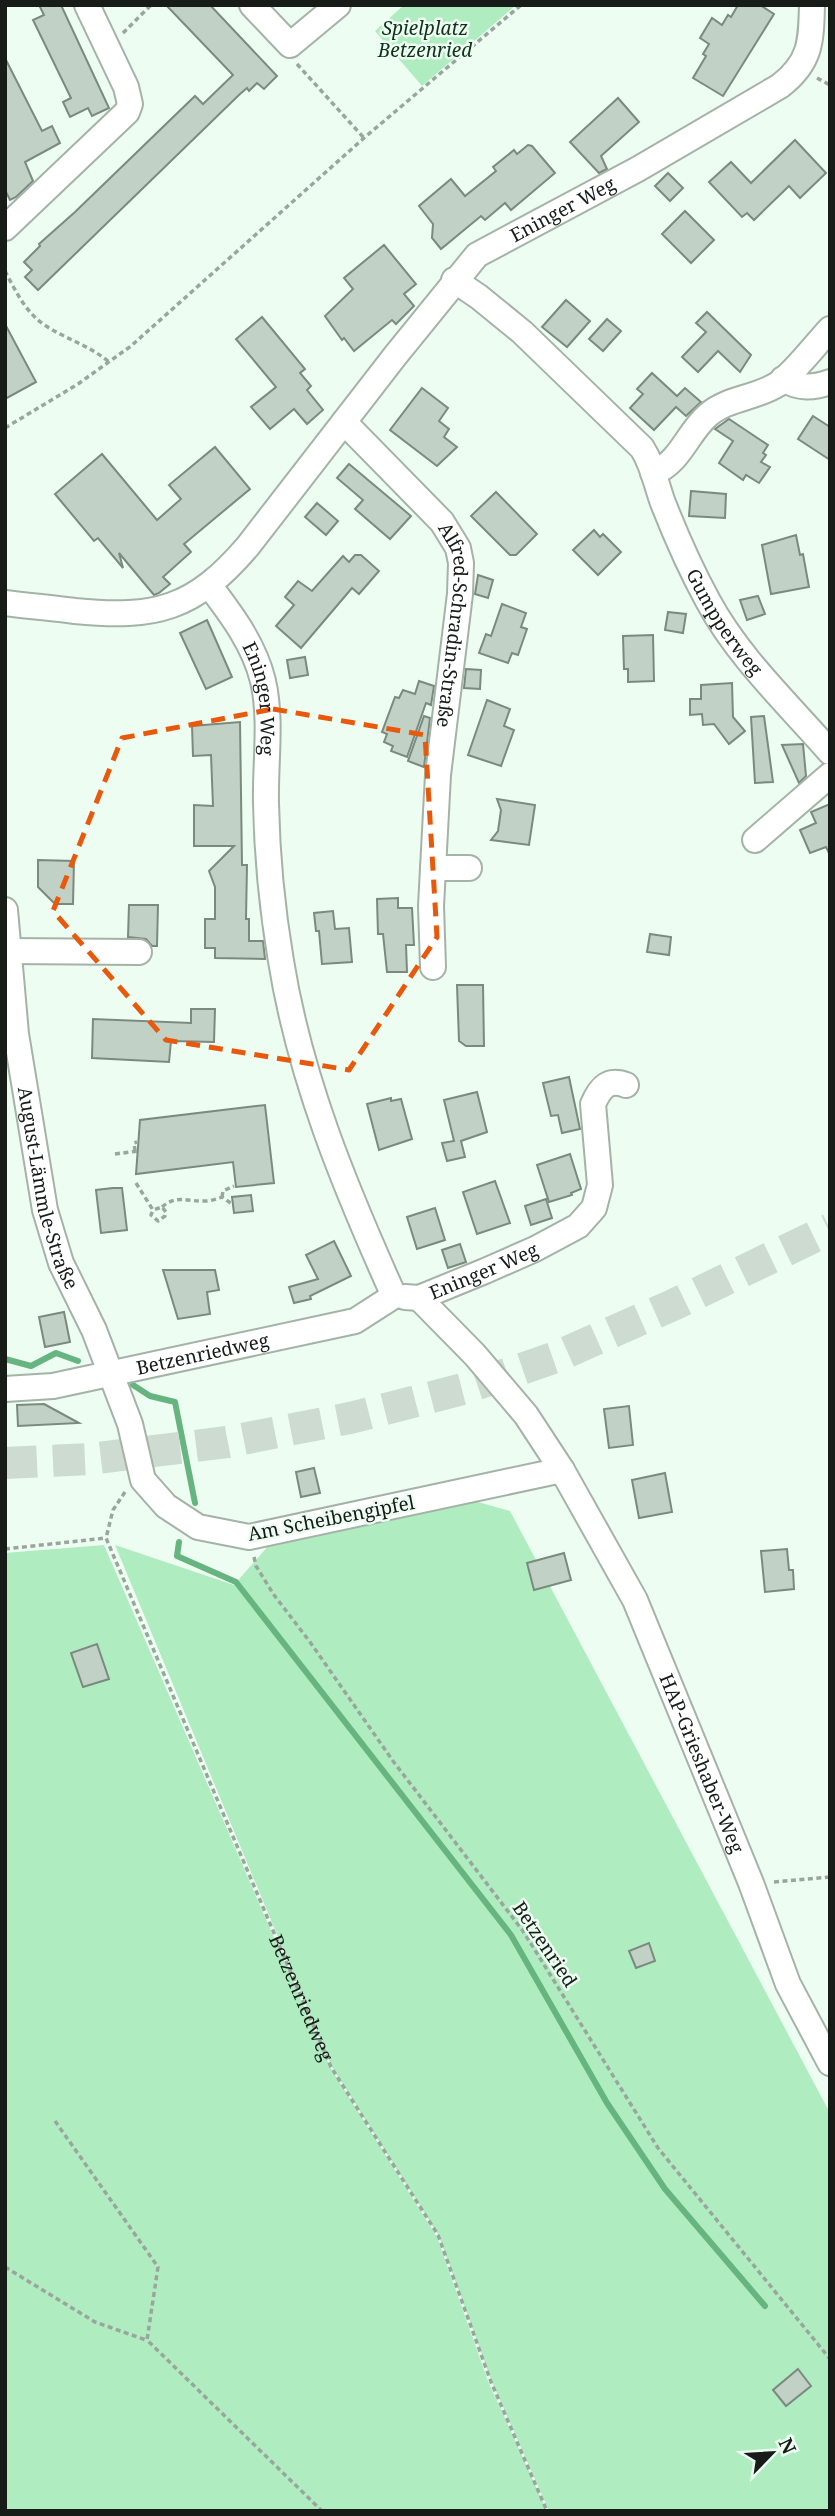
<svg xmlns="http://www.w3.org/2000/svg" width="835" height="2516" font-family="'Noto Serif',serif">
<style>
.green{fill:#afedc0}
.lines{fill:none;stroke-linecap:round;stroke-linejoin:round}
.stream{stroke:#66b47f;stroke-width:6}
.building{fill:#c2d1c5;stroke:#7b8a7f;stroke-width:2}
.major-tunnel{stroke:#cddbd0;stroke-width:32;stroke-dasharray:32 16;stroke-linecap:butt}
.minor-casing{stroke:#a4b3a7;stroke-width:28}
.path{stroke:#9aa69d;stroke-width:3.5;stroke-dasharray:5 3.5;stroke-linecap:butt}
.minor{stroke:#fff;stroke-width:24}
.marked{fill:none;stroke:#e8590c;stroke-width:5;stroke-dasharray:14 9;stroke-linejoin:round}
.labels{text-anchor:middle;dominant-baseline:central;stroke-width:5;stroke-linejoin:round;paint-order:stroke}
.park-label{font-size:19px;font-style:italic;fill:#10321d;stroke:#edfdf1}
.street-label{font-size:19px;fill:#171c18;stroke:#edfdf1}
</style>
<rect width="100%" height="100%" fill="#edfdf1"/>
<!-- green -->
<g class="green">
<polygon points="404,5 516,5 422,86 375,31"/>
<polygon points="449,1494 510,1511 830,2113 830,2511 549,2511 492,2382 439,2236 332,2067 115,1545 234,1585 269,1545"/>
<polygon points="104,1545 330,2067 437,2237 488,2381 547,2511 5,2511 5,1553"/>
</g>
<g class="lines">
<!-- stream -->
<g class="stream">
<polyline points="5,1359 31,1366 56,1353 78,1361"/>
<polyline points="133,1385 150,1396 175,1402 195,1503"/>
<polyline points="179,1542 177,1556 236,1582 511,1935 607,2103 665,2189 765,2306"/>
</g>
</g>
<!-- building -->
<g class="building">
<polygon points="39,5 61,5 109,108 92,116 88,108 70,117 63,102 71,98 33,20 44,15"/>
<polygon points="166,5 210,5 277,76 264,89 257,83 249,91 247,88 240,94 38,290 25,277 32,270 24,262 40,246 39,244 75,212 195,96 203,104 233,75"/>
<polygon points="738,5 760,5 774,14 723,96 693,78 706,56 703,54 709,44 700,38 712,18 722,25 728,15 731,17"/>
<polygon points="5,58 42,131 52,126 60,143 25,162 33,181 16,197 10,200 5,190"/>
<polygon points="618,98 639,122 601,156 607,169 599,173 570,142"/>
<polygon points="795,140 826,173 800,198 789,186 754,220 747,213 742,217 709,182 731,162 751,183"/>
<polygon points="528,145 532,146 555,173 511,210 505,203 485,220 481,216 441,249 432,238 433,224 419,206 451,179 465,196 496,171 493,167 514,150 517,154"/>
<polygon points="668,173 683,188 670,201 655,186"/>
<polygon points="685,211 714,240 691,263 662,234"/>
<polygon points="384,245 416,284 404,294 414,306 396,324 392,320 354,351 344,338 342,340 325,316 353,289 344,278"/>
<polygon points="566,300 590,321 567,347 542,327"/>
<polygon points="707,312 751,355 740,372 718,351 698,372 682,357 706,332 696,323"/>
<polygon points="262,317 305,369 300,373 311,386 307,390 323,410 307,424 294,409 270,429 251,407 276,387 236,339"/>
<polygon points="607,319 621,331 603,351 589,339"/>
<polygon points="5,324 36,382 5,399"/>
<polygon points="652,373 677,396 685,388 701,402 686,416 676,407 654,430 630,408 643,394 637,389"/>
<polygon points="422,388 448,408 439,421 449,429 444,437 457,447 437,466 390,430"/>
<polygon points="813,416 830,427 830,460 798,439"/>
<polygon points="729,419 768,445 763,453 766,455 761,462 770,467 759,483 746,475 743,480 719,463 733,441 715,429"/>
<polygon points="215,447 250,489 184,544 191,552 163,577 170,584 159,593 154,595 119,553 123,568 98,538 94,541 55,494 102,454 157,520 181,499 169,485"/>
<polygon points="349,464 411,516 390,539 355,509 363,500 337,478"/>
<polygon points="691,491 726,494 725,518 689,516"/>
<polygon points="496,492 537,534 516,555 510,555 471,516"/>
<polygon points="317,503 338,521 326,535 305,517"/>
<polygon points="594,530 600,537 603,534 621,552 598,575 573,550"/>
<polygon points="796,535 800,555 803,554 809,587 771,594 762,545"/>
<polygon points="355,555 361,555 379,571 359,594 352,588 301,648 276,626 294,605 285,597 298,581 312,591 343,556 349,562"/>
<polygon points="478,575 493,580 488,598 475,594"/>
<polygon points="758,596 765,614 747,620 740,600"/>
<polygon points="502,604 526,613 521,627 527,629 518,655 512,653 508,663 479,653 486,634 491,636"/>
<polygon points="668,612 686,614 683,633 665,630"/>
<polygon points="207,620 232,677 206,689 180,633"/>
<polygon points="653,635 654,681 628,682 628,669 624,669 623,636"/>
<polygon points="305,657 308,675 290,678 287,660"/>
<polygon points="466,669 481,670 480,689 464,688"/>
<polygon points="419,681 434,686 431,705 426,703 407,757 391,751 393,746 384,742 387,734 382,732 395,697 399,698 403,690 415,694"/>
<polygon points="732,683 733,717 745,731 729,744 714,724 703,725 702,714 690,715 690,699 701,699 701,685"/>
<polygon points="487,700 510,709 504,726 514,730 501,766 468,755"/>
<polygon points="424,716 430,718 424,767 408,761"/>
<polygon points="764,716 773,782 755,783 751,717"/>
<polygon points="240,722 242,865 247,865 246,919 249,919 249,941 263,941 265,959 215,958 215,948 205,948 205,919 215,919 215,887 209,871 234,846 194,846 194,805 213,806 211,755 193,756 192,726"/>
<polygon points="803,744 806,776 799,783 782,745"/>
<polygon points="497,799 535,805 529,845 491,840 498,831 501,810"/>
<polygon points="830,804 830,855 826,847 810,853 800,830 816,823 811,812"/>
<polygon points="38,860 74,861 73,904 55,904 38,887"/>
<polygon points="398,898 398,908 412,908 414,945 406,945 407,972 387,972 383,934 378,934 377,899"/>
<polygon points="129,905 158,905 157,946 152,946 146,939 128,937"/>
<polygon points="333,911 335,929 349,928 352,962 322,964 319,931 316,931 314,913"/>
<polygon points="650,934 671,937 669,955 647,952"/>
<polygon points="457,985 483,985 484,1046 466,1046 459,1041"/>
<polygon points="191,1009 215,1009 214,1042 171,1041 169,1062 92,1058 93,1019 191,1023"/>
<polygon points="569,1077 580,1129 562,1133 558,1115 551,1116 543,1083"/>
<polygon points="477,1092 487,1132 461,1141 465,1157 447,1161 442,1143 454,1141 444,1100"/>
<polygon points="391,1098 391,1101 401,1099 412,1139 379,1150 367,1104"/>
<polygon points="265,1105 274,1183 236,1187 233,1162 136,1174 140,1120"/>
<polygon points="570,1154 581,1189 571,1193 572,1195 549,1202 537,1165"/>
<polygon points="495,1181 510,1223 477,1234 463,1192"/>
<polygon points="113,1188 122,1188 127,1230 101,1233 96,1190"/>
<polygon points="251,1195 253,1211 234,1213 232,1197"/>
<polygon points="546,1199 552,1218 531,1225 525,1206"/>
<polygon points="435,1208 445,1240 417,1249 407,1217"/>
<polygon points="334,1241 351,1276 310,1296 311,1299 294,1303 289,1287 318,1279 306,1255"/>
<polygon points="460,1244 466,1262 448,1268 442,1250"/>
<polygon points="163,1270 215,1270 219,1290 207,1292 210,1314 178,1319"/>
<polygon points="64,1312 70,1342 45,1347 39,1317"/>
<polygon points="44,1404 79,1423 18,1426 17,1405"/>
<polygon points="629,1406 633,1445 609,1448 604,1409"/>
<polygon points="314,1468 320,1493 301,1497 296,1472"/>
<polygon points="665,1473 672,1512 639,1518 632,1480"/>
<polygon points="787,1549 789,1570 793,1570 794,1589 765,1592 761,1551"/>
<polygon points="564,1553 571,1580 534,1590 527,1563"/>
<polygon points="97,1644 109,1679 83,1687 71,1653"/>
<polygon points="649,1943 655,1961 636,1968 629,1951"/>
<polygon points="798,2369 811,2386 786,2406 773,2390"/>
</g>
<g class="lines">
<!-- major-tunnel -->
<polyline class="major-tunnel" points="5,1463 89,1459 227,1442 350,1418 463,1389 556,1357 673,1305 830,1229"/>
<defs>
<g id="minor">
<polyline points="252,5 290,45 338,5"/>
<polyline points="5,228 127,112 130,104 126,87 87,5"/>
<path id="s2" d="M454 280 479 297 522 332 642 448C653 465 656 484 663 503 676 536 691 570 708 601 738 657 788 704 830 752"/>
<path d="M783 379C799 389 813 388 830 382"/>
<path id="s3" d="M344 422 442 522 458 548 461 563 460 594 438 775 431 906 433 967"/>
<path d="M653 473C681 462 687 433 708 415 727 398 757 398 778 384 794 373 815 345 830 329"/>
<path id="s4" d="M209 585C231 614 254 644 263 681 272 720 265 763 266 803 267 856 272 908 281 961 300 1079 345 1187 394 1296"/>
<path id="s5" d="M5 603C29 606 52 608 75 611 156 619 194 609 248 546L395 356 477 255 638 169 780 86C811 62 811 42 812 5"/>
<polyline points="755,840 830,775"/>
<polyline points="433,868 469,868"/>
<path id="s6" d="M5 910 16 1034 45 1210 61 1263 94 1330 130 1424 143 1480 166 1506 198 1527 249 1537 562 1470"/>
<polyline points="8,951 139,952"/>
<path id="s7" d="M405 1297 419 1298 485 1271 535 1249 578 1226 594 1208 600 1185 593 1104C600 1088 608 1078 626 1085"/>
<path id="s8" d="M419 1298 475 1355 526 1415 562 1470 635 1600 751 1883 788 1984 830 2063"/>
<path id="s9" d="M5 1389 53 1386 355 1321 394 1296"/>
</g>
</defs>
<!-- minor casing -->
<use href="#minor" class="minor-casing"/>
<!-- path -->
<g class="path">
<polyline points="123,33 151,5"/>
<polyline points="297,64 364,138"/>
<polyline points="817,78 830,85"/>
<path d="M5 271C15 290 25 311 43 324 65 339 89 345 109 362"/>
<polyline points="5,428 78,384 131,346 364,138 521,5"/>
<polyline points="135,1151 134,1143 137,1142"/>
<polyline points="115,1154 138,1151"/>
<polyline points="136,1183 153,1210 151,1215 158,1221 165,1216 166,1212 162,1207 153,1210"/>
<polyline points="222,1197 223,1191 234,1186"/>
<path d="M162 1207C177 1194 188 1202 205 1201 211 1201 217 1199 222 1197L232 1204"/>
<path id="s1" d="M125 1492 113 1510 106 1538 331 2067 438 2235 491 2382 547 2511"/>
<polyline points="5,1549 106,1538"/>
<polyline points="254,1557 256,1566 274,1595 310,1642 393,1761 523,1931 658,2148 830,2359"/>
<polyline points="774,1882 830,1877"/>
<polyline points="55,2121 158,2267 147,2340 322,2511"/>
<polyline points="5,2267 95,2322 146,2340"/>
</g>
<!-- minor -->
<use href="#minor" class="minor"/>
</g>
<!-- marked area -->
<path class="marked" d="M273 709 425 735 437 937 349 1070 166 1040 53 911 122 738Z"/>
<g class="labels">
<!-- park labels -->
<g class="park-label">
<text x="425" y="28">Spielplatz<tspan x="425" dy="22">Betzenried</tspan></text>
</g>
<!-- street labels -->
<g class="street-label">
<text stroke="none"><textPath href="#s5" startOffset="733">Eninger Weg</textPath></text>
<text stroke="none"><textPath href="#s2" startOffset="446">Gumpperweg</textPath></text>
<text stroke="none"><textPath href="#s3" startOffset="247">Alfred-Schradin-Straße</textPath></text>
<text stroke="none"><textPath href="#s4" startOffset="128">Eninger Weg</textPath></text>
<text stroke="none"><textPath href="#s6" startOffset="282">August-Lämmle-Straße</textPath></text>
<text stroke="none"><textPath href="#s7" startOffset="84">Eninger Weg</textPath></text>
<text stroke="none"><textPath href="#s9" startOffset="201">Betzenriedweg</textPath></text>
<text transform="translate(331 1518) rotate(-11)">Am Scheibengipfel</text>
<text stroke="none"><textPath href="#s8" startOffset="550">HAP-Grieshaber-Weg</textPath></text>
<text transform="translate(545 1944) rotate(56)">Betzenried</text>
<text stroke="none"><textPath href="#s1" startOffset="550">Betzenriedweg</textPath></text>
</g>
</g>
<!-- border -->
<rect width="835" height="2516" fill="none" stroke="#171c18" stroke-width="14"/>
<!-- north arrow -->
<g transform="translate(772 2453) rotate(65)" stroke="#edfdf1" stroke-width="5" paint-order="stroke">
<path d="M0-5L12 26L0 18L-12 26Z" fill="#171c18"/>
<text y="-10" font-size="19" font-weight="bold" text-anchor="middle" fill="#171c18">N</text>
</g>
</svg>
